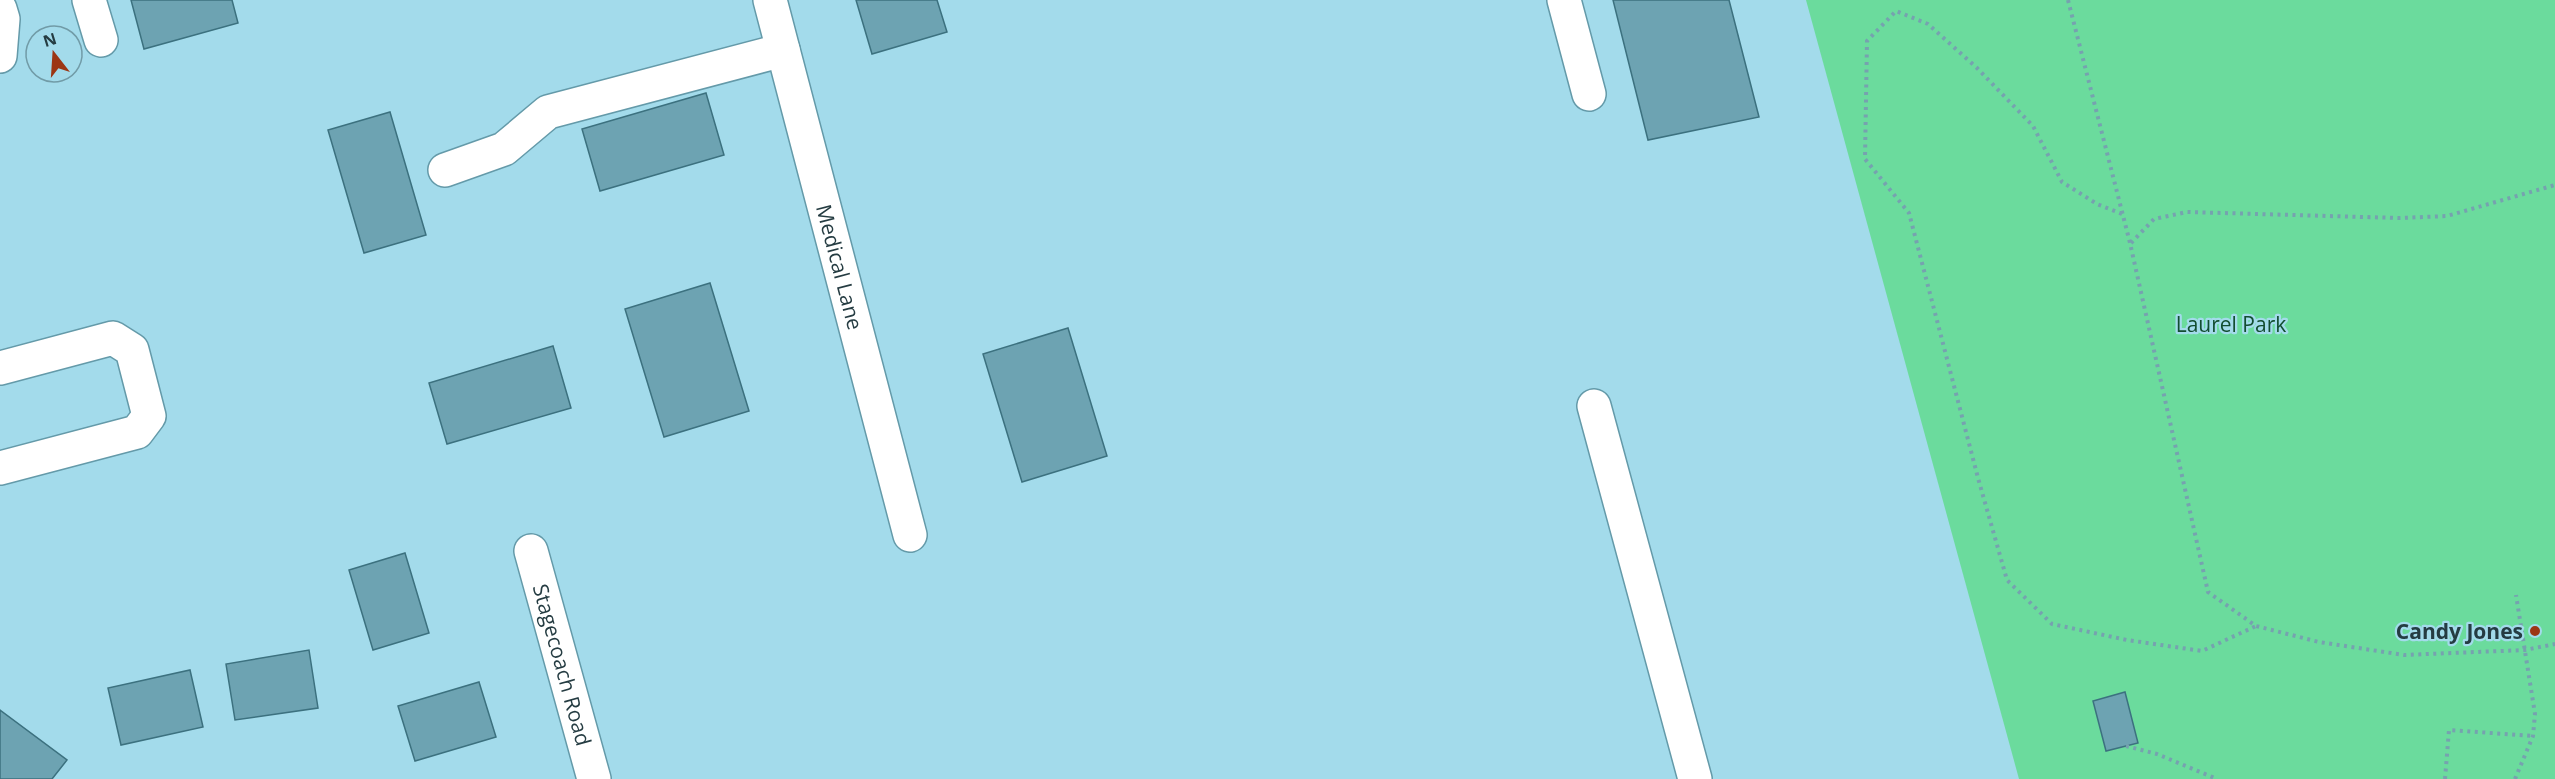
<svg xmlns="http://www.w3.org/2000/svg" width="2555" height="779" font-family="'Open Sans',sans-serif">
<style>
.green{fill:#6bdb9d}
.building{fill:#6da3b2;stroke:#3c717f;stroke-width:1.5}
.lines{fill:none;stroke-linecap:round;stroke-linejoin:round}
.minor-casing{stroke:#649aa9;stroke-width:36}
.path{stroke:#76a2af;stroke-width:4;stroke-dasharray:3 4.5;stroke-linecap:butt}
.minor{stroke:#fff;stroke-width:33}
.poi-dot{fill:#9c3614;stroke:#a3dbeb;stroke-width:2}
.labels{text-anchor:middle;dominant-baseline:central;stroke-width:4.5;stroke-linejoin:round;paint-order:stroke}
.street-label{font-size:21px;fill:#253c42;stroke:#a3dbeb}
.park-label{font-size:21px;fill:#124d30;stroke:#a3dbeb}
.poi-label{font-size:21px;font-weight:bold;fill:#253c42;stroke:#a3dbeb;text-anchor:end}
</style>
<rect width="100%" height="100%" fill="#a3dbeb"/>
<!-- green -->
<polygon class="green" points="1806,0 2555,0 2555,779 2019,779"/>
<!-- building -->
<g class="building">
<polygon points="131,0 232,0 238,23 144,49"/>
<polygon points="856,0 937,0 947,32 872,54"/>
<polygon points="1613,0 1729,0 1759,117 1648,140"/>
<polygon points="706,93 724,155 600,191 582,129"/>
<polygon points="390,112 426,235 364,253 328,130"/>
<polygon points="710,283 749,411 664,437 625,309"/>
<polygon points="1068,328 1107,456 1022,482 983,354"/>
<polygon points="553,346 571,408 447,444 429,383"/>
<polygon points="405,553 429,633 373,650 349,570"/>
<polygon points="309,650 318,708 235,720 226,664"/>
<polygon points="190,670 203,727 121,745 108,688"/>
<polygon points="479,682 496,737 415,761 398,706"/>
<polygon points="2125,692 2138,743 2106,751 2093,701"/>
<polygon points="0,710 67,760 52,779 0,779"/>
</g>
<g class="lines">
<defs>
<g id="minor">
<polyline points="89,0 101,40"/>
<path id="s1" d="M770 0 910 535"/>
<polyline points="1564,0 1589,94"/>
<polyline points="0,9 3,19 0,56"/>
<polyline points="445,170 504,149 548,112 783,50"/>
<polyline points="0,368 113,338 132,350 149,416 137,432 0,468"/>
<polyline points="1594,406 1695,779"/>
<path id="s2" d="M531 551 594 779"/>
</g>
</defs>
<!-- minor casing -->
<use href="#minor" class="minor-casing"/>
<!-- path -->
<g class="path">
<polyline points="2068,0 2130,243 2208,592 2256,626 2319,642 2404,655 2525,650 2555,644"/>
<polyline points="2122,214 2097,204 2062,182 2033,126 1977,68 1928,24 1896,11 1867,41 1865,159 1909,213 1978,478 2007,580 2052,624 2127,640 2202,651 2256,626"/>
<polyline points="2131,243 2154,219 2187,212 2399,218 2447,216 2555,185"/>
<polyline points="2126,746 2157,754 2217,779"/>
<polyline points="2445,779 2449,730 2533,736"/>
<polyline points="2515,779 2533,736 2535,714 2516,595"/>
</g>
<!-- minor -->
<use href="#minor" class="minor"/>
</g>
<!-- markers -->
<circle class="poi-dot" cx="2535" cy="631" r="6"/>
<g class="labels">
<!-- street labels -->
<g class="street-label">
<text stroke="none"><textPath href="#s1" startOffset="276">Medical Lane</textPath></text>
<text stroke="none"><textPath href="#s2" startOffset="118">Stagecoach Road</textPath></text>
</g>
<!-- park labels -->
<g class="park-label">
<text x="2231" y="324">Laurel Park</text>
</g>
<!-- poi labels -->
<g class="poi-label">
<text x="2523" y="631">Candy Jones</text>
</g>
</g>
<!-- north arrow -->
<g transform="translate(54 54) rotate(343)"><circle r="28" fill="#a3dbeb" stroke="#719ba7" stroke-width="1.5"/>
<path d="M0-4.5L10 22L0 15L-10 22Z" fill="#9c3614"/>
<text y="-9" font-size="16" font-weight="bold" text-anchor="middle" fill="#253c42">N</text>
</g>
</svg>
